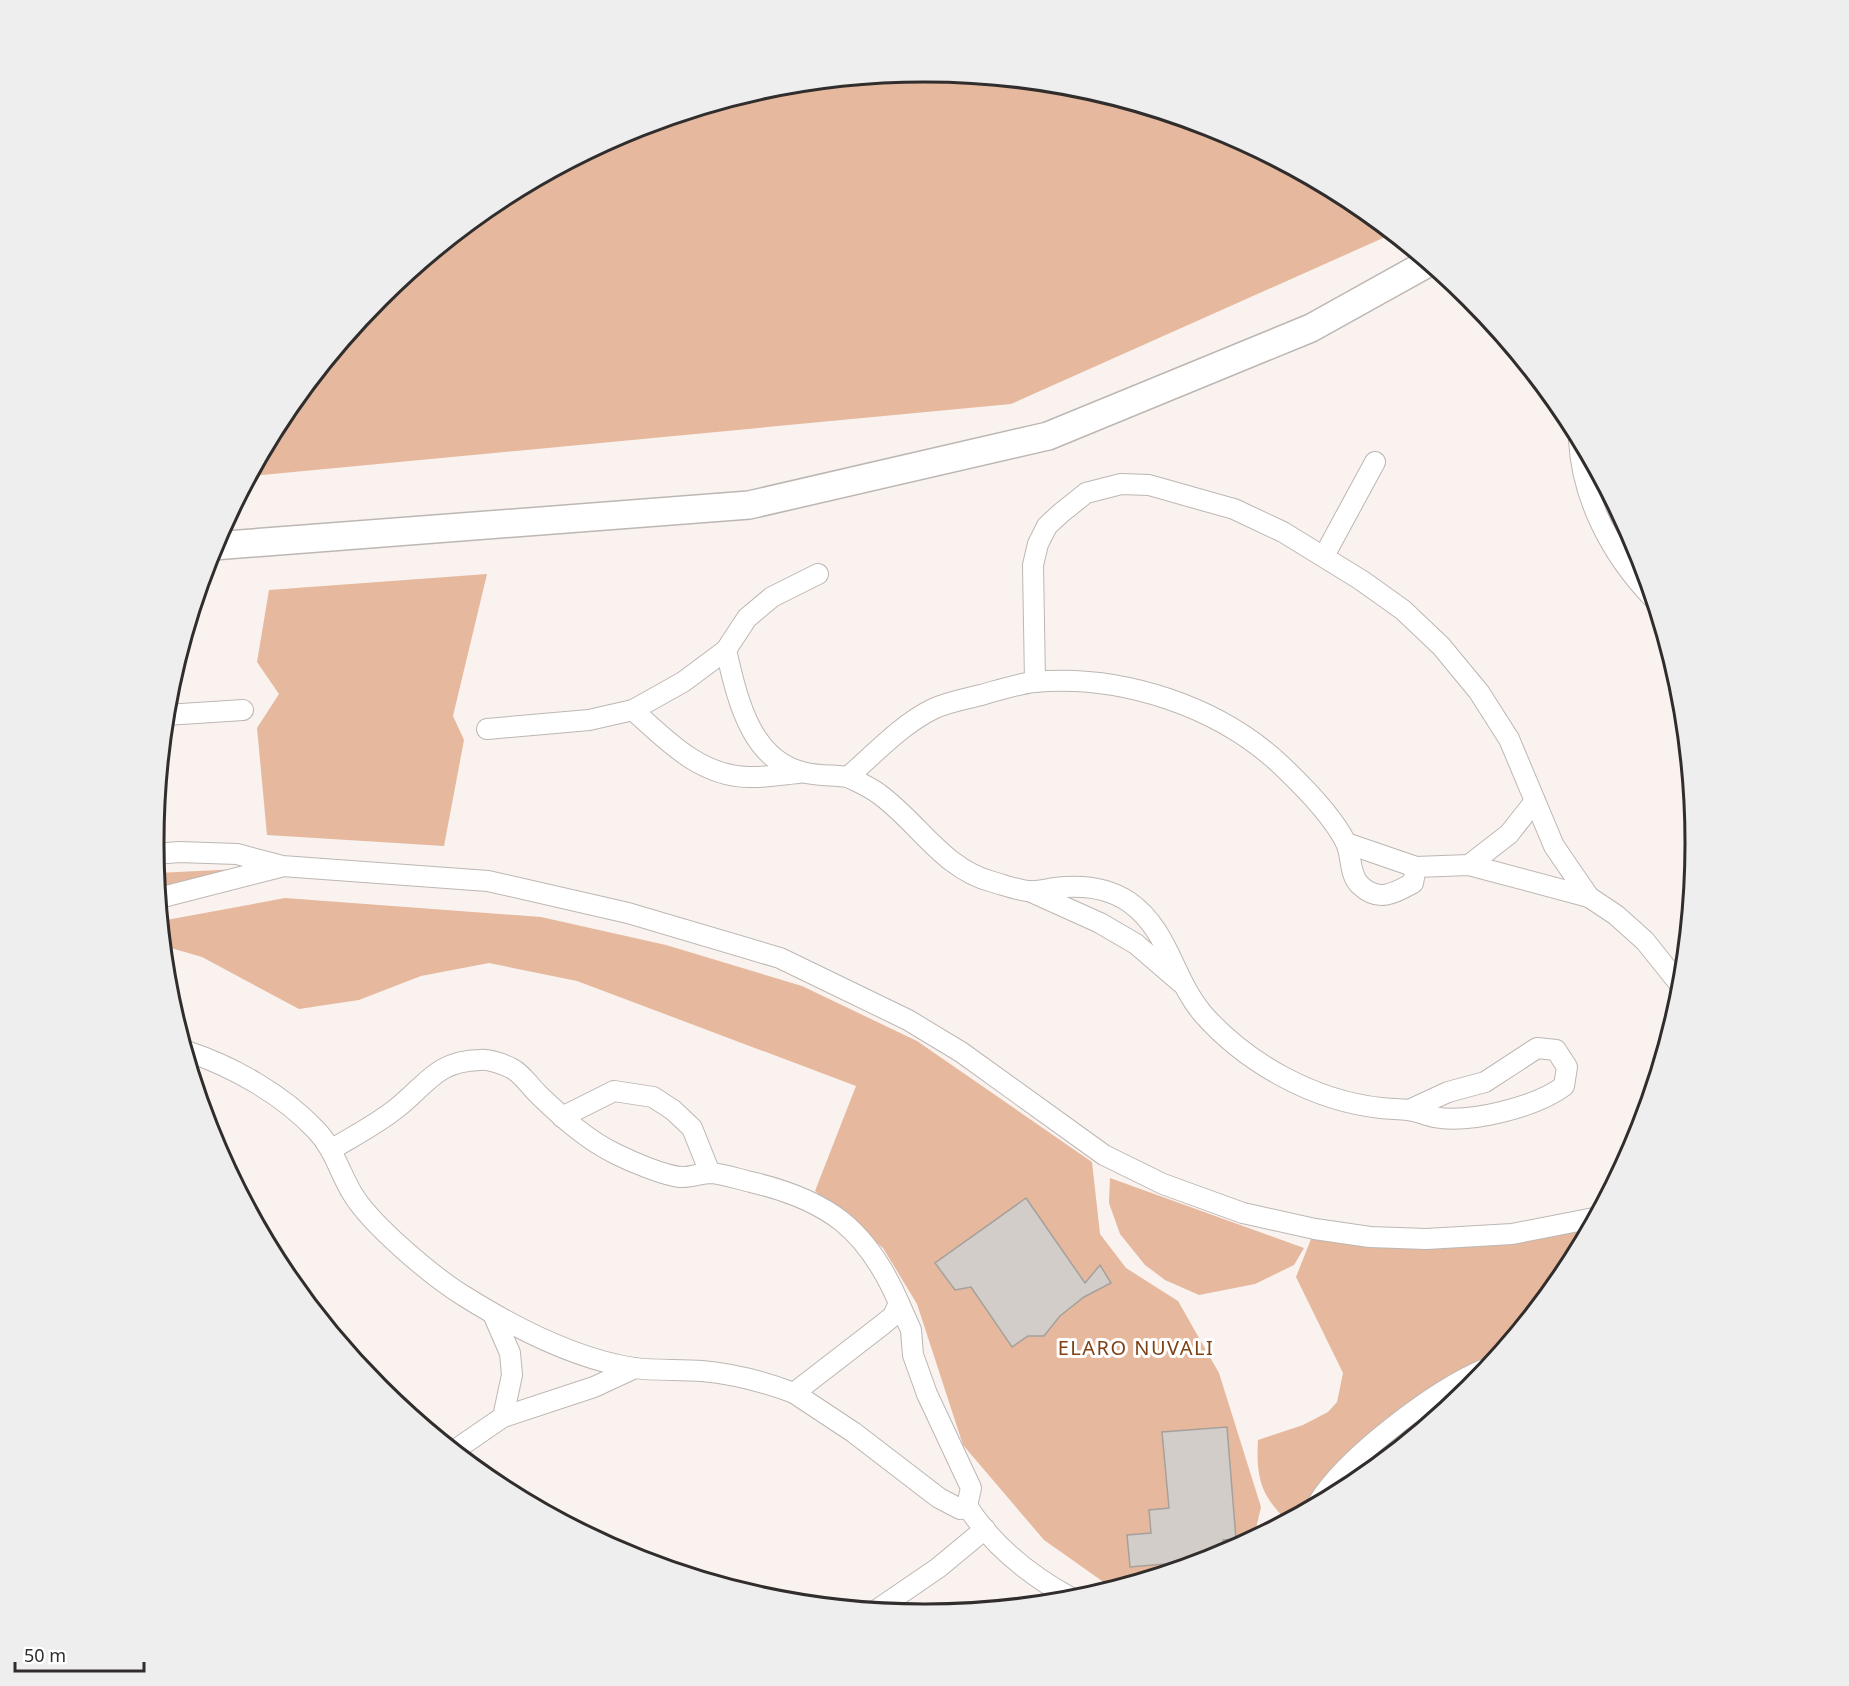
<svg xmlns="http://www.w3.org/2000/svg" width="1849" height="1686" font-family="'Noto Sans',sans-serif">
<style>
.green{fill:#e6b99f}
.building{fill:#d3cdc9;stroke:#a6a09c;stroke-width:1.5}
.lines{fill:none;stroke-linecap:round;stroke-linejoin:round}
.street-casing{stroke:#bdb7b3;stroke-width:22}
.secondary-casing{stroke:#bdb7b3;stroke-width:30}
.street{stroke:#fff;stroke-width:20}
.secondary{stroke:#fff;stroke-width:27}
.labels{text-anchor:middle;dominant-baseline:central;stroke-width:6;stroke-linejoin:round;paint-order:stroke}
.neighbourhood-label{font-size:20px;letter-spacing:1.5px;fill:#7e4216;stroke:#fff}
.rim{fill:none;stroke:#302d2c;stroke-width:3}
</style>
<rect width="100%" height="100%" fill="#f9f2ee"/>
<!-- green -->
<g class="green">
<polygon points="924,72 1075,87 1220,131 1353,202 1392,234 1011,404 251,476 284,414 380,298 496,202 630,131 774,87"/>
<polygon points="487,574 453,716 464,740 444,846 267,835 257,728 279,694 257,662 269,590"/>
<polygon points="240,869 158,889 157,873"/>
<polygon points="285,898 541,917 666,945 802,986 917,1041 1092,1162 1100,1234 1126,1268 1178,1301 1219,1373 1261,1507 1254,1537 1219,1555 1112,1588 1044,1540 963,1445 917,1304 883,1248 815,1191 856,1086 577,981 489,963 421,976 359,1000 299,1009 202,957 164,946 161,921"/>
<polygon points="1110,1178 1304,1248 1294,1265 1255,1284 1199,1295 1165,1280 1145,1265 1120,1234 1109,1203"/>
<path d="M1594 1218 1565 1272 1485 1369 1444 1393 1318 1503 1286 1520C1260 1494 1256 1476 1258 1440L1303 1425 1328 1412 1337 1402 1343 1373 1296 1277 1315 1229 1370 1237Z"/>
</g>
<!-- building -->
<g class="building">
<polygon points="1026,1198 1085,1283 1100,1265 1111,1283 1084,1297 1060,1316 1044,1336 1028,1336 1012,1347 971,1287 955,1290 935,1263"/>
<polygon points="1227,1427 1236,1539 1223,1540 1224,1553 1201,1561 1130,1567 1127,1535 1151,1533 1149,1510 1169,1508 1162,1432"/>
</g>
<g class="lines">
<defs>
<g id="street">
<path d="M1579 440C1582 499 1612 555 1652 597"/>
<polyline points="1324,556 1375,462"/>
<path d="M726 650C737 697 750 762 806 773 820 776 834 775 848 777"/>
<polyline points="1035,682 1033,565 1038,544 1047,526 1061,513 1086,493 1121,484 1149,485 1234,509 1283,532 1361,580 1403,610 1441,646 1479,692 1509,739 1554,846 1589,897 1616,915 1645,941 1681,986"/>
<path d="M633 710C666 740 700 776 748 777 765 778 783 774 799 773"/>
<polyline points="166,715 243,710"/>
<polyline points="487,729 589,720 633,710 683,682 726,650 747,618 772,597 818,574"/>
<polyline points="1346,843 1416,867 1469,865 1589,897"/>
<polyline points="155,854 179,852 237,854 282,866 488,881 628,913 780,958 908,1020 961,1052 1104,1155 1163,1184 1243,1213 1315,1229 1370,1237 1426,1239 1512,1234 1594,1218"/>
<polyline points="1469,865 1509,834 1535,801"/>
<polyline points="1029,891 1100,923 1136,944 1180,982"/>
<polyline points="159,898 280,867"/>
<path d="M186 1051C232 1066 282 1094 316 1130 334 1149 339 1171 352 1193 370 1224 433 1277 464 1296 515 1328 575 1359 634 1368 656 1371 680 1369 702 1371 734 1374 765 1382 794 1393"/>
<path d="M1409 1110 1448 1092 1485 1082 1537 1048 1556 1050 1567 1067 1564 1086C1536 1107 1469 1124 1434 1117 1425 1115 1417 1111 1408 1110 1399 1109 1390 1109 1381 1108 1315 1101 1247 1064 1203 1014 1173 979 1169 930 1129 902 1107 887 1080 885 1055 888 1047 889 1037 892 1028 891 1017 890 1004 885 993 882 943 869 919 823 879 794 870 787 858 782 848 777 874 754 902 724 933 709 948 702 966 699 981 695 999 690 1017 684 1034 682 1121 674 1219 706 1282 766 1302 785 1334 818 1346 843 1352 856 1349 875 1360 885 1378 903 1395 893 1413 883L1416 867"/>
<polyline points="562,1117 614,1091 653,1097 673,1110 692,1128 710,1173"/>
<path d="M332 1149C354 1136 377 1124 397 1108 428 1083 437 1061 480 1060 489 1059 503 1064 511 1068 522 1073 531 1088 540 1096 563 1118 587 1140 616 1154 632 1162 663 1175 680 1177 690 1178 701 1173 711 1173 724 1174 738 1179 751 1182 828 1200 867 1229 899 1303"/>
<polygon points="899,1303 911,1330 913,1355 927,1394 971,1488 967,1506 960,1509 939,1498 853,1432 794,1393 882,1325 893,1316"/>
<polyline points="493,1314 510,1353 512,1375 503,1417"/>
<polyline points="455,1450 503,1417 594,1387 635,1368"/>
<path d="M1318 1503C1346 1457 1435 1390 1485 1369"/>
<path d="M967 1506C993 1546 1032 1577 1073 1599"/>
<polyline points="878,1609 938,1568 985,1529"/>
</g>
<polyline id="secondary" points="213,546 749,505 1048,436 1311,328 1428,263"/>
</defs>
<!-- street casing -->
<use href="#street" class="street-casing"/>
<!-- secondary casing -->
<use href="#secondary" class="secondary-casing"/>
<!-- street -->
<use href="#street" class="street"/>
<!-- secondary -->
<use href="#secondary" class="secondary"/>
</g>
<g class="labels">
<!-- neighbourhood labels -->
<g class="neighbourhood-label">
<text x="1136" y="1347">ELARO NUVALI</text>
</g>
</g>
<!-- crop -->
<path d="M0 0H1849V1686H0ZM924 82H925A760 760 0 0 1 1685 842V844A760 760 0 0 1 925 1604H924A760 760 0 0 1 164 844V842A760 760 0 0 1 924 82Z" fill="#eee" fill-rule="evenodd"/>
<path class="rim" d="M924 82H925A760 760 0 0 1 1685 842V844A760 760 0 0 1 925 1604H924A760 760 0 0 1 164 844V842A760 760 0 0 1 924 82Z"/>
<!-- scale -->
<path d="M15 1662v9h129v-9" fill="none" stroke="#302d2c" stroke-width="3"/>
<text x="24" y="1662" font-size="18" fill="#302d2c" stroke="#ffffff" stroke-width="4.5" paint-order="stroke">50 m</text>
</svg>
